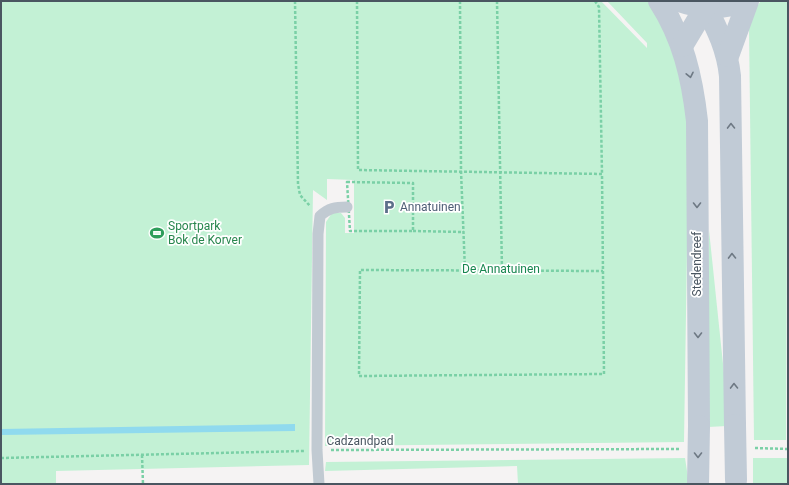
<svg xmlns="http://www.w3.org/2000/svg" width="789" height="485" font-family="Roboto,sans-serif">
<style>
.green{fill:#c3f1d5}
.water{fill:#90daee}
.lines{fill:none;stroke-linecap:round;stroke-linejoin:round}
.path{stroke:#7ad0a6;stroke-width:2.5;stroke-dasharray:3 2;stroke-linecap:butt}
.service{stroke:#c1cad2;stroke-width:11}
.secondary{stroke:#c1cbd6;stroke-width:22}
.secondary-bridge{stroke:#c1cbd6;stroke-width:22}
.oneway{stroke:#6e7984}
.labels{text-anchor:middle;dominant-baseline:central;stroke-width:3.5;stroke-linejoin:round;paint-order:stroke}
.service-label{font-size:12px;fill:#4e5e75;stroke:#fff;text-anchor:start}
.leisure-label{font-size:12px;fill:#27864d;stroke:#fff;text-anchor:start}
.street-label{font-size:12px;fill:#4a5661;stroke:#fff}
.park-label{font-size:12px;fill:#17864f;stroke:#fff}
</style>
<rect width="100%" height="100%" fill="#f5f3f3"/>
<!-- green -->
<g class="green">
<polygon points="1,1 601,1 647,48 647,43 607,1 650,1 660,20 676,60 689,121 684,442 325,446 326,222 332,213 341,213 345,218 345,233 354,233 354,180 327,179 327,200 313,190 309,465 56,471 56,484 1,484"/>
<polygon points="761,1 788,1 786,440 754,440 749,28 754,10"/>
<polygon points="709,230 727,402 727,426 708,427"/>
<polygon points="685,458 689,484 518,484 517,466 325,471 326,462"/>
<rect x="753" y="458" width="34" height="26"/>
</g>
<!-- water -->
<polygon class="water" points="295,424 295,431 1,435 1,429"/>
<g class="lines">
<!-- path -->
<g class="path">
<polyline points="295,1 298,184 300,195 310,206"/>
<polyline points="357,1 358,170 602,174 604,374 359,376 360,270 603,271"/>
<polyline points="460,1 461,171 465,270"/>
<polyline points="497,1 502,270"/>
<polyline points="595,1 599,7 602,174"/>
<polygon points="347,182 413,183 413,231 350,231"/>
<polyline points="413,231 464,232"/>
<polyline points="755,448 788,449"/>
<polyline points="331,450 680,449"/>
<polyline points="142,455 143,484"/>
<polyline points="1,458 304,451"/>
</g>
<!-- service -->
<path class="service" d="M319 484 317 450 318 234 320 216C329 208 335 207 347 207"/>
<!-- secondary -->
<g class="secondary">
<path d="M659 1C683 38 692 77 697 121L699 426"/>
<path d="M679 1C701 9 725 9 747 1"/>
<path d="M703 1C716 27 727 47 730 76L735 425"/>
<polyline points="682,46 709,1"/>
<polyline points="728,56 748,1"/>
</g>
<!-- secondary-bridge -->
<g class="secondary-bridge">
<polyline points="735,425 736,480"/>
<polyline points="698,484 699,426"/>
</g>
</g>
<!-- one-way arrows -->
<defs><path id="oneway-chevron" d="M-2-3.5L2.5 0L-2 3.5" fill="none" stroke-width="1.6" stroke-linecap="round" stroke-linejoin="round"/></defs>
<g class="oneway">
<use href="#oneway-chevron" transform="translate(690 75) rotate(78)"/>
<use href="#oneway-chevron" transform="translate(731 126) rotate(-91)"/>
<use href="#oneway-chevron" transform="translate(697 205) rotate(90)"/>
<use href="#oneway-chevron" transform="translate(732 256) rotate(-91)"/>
<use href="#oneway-chevron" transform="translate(698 335) rotate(90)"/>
<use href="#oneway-chevron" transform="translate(734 386) rotate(-91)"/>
<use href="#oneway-chevron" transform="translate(698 455) rotate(90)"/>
</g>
<!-- icons -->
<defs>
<symbol id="parking-bare" viewBox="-9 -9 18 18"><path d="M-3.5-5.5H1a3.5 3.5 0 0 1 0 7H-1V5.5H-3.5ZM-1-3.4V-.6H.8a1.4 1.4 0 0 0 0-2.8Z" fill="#5c6f8a" stroke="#fff" stroke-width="2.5" paint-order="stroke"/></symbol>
<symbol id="stadium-bare" viewBox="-9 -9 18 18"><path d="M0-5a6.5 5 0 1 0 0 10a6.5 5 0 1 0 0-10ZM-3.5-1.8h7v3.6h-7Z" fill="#2e9e5b" stroke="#fff" stroke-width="2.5" paint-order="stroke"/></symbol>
</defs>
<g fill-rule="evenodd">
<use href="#parking-bare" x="379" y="197" width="20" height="20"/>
<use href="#stadium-bare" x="147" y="223" width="20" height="20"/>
</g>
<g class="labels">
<!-- service labels -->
<g class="service-label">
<text x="400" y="207">Annatuinen</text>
</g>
<!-- leisure labels -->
<g class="leisure-label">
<text x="168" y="226">Sportpark<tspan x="168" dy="14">Bok de Korver</tspan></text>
</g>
<!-- street labels -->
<g class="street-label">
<text transform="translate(697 264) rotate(-90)">Stedendreef</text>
<text x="360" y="441">Cadzandpad</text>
</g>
<!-- park labels -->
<g class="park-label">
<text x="501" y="269">De Annatuinen</text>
</g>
</g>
<!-- border -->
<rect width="789" height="485" fill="none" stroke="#4a5661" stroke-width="4"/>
</svg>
